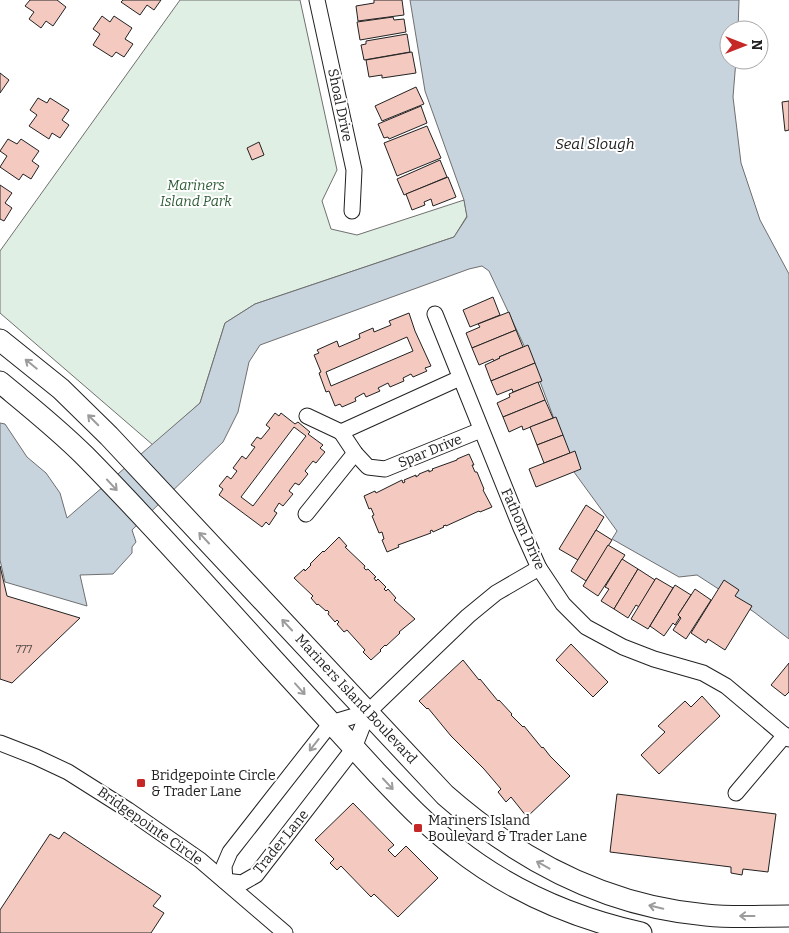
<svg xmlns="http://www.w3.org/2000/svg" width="789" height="933" font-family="Bitter,serif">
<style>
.green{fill:#e0efe3;stroke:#6f6f6f}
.water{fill:#c7d3dd;stroke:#6f6f6f}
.building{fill:#f3c9c0;stroke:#222;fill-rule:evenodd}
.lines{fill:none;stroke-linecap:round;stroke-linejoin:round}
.minor-casing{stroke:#222;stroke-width:17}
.secondary-casing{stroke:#222;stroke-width:23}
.minor{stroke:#fff;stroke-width:15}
.secondary{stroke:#fff;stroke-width:21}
.oneway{stroke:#9c9c9c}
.poi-dot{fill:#c62828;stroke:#fff;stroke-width:2}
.labels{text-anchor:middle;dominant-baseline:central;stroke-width:4;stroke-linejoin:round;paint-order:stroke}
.number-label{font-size:11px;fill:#564c4a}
.street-label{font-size:14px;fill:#222;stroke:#fff}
.park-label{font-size:14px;font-style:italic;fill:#2f5e38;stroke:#fff}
.poi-label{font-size:14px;fill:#222;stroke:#fff;text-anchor:start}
.water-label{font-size:15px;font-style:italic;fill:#222;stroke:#fff}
</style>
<rect width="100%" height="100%" fill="#fff"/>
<!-- green -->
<polygon class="green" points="180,0 300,0 337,170 322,201 331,229 357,235 464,200 467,216 454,237 255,304 225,323 200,403 153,445 0,313 0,251"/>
<!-- water -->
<polygon class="water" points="410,0 739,0 738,30 729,30 729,60 736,60 733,97 741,163 760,220 789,274 789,639 754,612 697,575 679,577 612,539 617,531 574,472 536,371 489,271 482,266 469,269 260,345 249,362 238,412 223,442 132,530 136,542 132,547 132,553 113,574 80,575 87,606 5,582 0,560 0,423 5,424 27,457 46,473 60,493 67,518 200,403 225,323 255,304 454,237 467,217 464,200 425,91"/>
<!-- building -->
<g class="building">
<polygon points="30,0 57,0 66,7 53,26 46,21 41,28 29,19 34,12 25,6"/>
<polygon points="123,0 161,0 154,10 147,5 140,15 121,2"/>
<polygon points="374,0 402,0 404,15 358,21 356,6 374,3"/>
<polygon points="102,16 110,22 114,16 132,28 125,39 133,44 124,57 116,52 112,57 93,45 100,34 93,29"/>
<polygon points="393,17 394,20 404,19 406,32 360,40 357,22"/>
<polygon points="407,34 410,52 364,60 361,45 366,44 366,41"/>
<polygon points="412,52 416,73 382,78 382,75 369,77 366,60"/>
<polygon points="0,73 9,80 0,93"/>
<polygon points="416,87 424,104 382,121 375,106"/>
<polygon points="38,98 47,103 50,98 69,110 62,120 69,125 60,138 52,133 49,139 29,126 37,115 30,110"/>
<polygon points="789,101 789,130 785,131 782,102"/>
<polygon points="421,106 427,123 389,139 388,137 384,138 378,124"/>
<polygon points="427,126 441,158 397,176 384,143"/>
<polygon points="8,139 17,144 21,139 39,151 32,161 39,166 31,179 23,174 19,180 0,167 7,156 0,151"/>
<polygon points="259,142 264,155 252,160 247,148"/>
<polygon points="440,160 447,177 404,195 397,179"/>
<polygon points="448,177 456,197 433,206 431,199 424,202 425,205 412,210 406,194"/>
<polygon points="0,185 12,193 5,203 12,208 4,221 0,219"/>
<polygon points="493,297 500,315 470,327 463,310"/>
<polygon points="509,312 516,330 472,348 466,333 480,327 478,324"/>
<path d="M409 313 415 331 431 366 425 368 427 371 413 377 411 374 403 378 404 381 390 387 388 383 378 388 380 391 366 397 364 393 355 398 356 401 342 407 340 404 335 406 329 391 326 392 319 373 321 372 314 355 319 353 317 350 337 341 339 347 360 338 359 334 373 328 374 332 391 325 389 321ZM407 337 413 351 331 386 326 372Z"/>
<polygon points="516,330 523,347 499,357 500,358 494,361 493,359 479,365 472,348"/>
<polygon points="528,345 535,363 491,381 485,365 500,358 499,357"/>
<polygon points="535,363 542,381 513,392 512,389 497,395 491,381"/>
<polygon points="538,382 545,400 503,417 497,403 510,397 509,394"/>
<polygon points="545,400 553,418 523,430 522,426 509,432 503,417"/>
<path d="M275 413 279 416 281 413 295 424 298 422 310 432 308 434 323 445 320 448 325 452 316 463 313 461 305 471 308 474 299 485 295 483 289 491 293 494 283 506 279 503 274 511 277 513 269 525 266 522 262 527 219 495 223 489 219 486 227 476 231 479 237 471 233 468 242 456 246 459 255 447 251 445 257 437 261 439 270 428 266 425ZM294 427 306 436 253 506 241 497Z"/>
<polygon points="556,417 563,435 537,445 530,427"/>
<polygon points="563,435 570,453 544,463 537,445"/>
<polygon points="575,451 581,469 536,487 529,469"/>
<polygon points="469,454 474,465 472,465 475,472 477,472 484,489 483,490 492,507 480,512 479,511 446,526 446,525 443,526 444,527 433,532 432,530 430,531 431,533 398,545 399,547 387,552 382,540 384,539 382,532 379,533 372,516 374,515 371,508 369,509 364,496 375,491 376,493 402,480 403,483 405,482 404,480 416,475 416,477 419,475 419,474 429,470 429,472 433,470 432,469 457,460 457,459"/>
<polygon points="586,505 604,517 578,560 559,549"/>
<polygon points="596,530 612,540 586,581 571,571"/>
<polygon points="339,537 347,546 345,547 365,566 364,568 366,570 368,569 376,577 374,578 376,581 378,579 386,587 384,589 386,591 388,589 396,598 394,600 415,619 399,632 400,633 386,646 385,645 380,650 381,651 371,660 363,652 365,650 347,630 344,632 337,624 339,622 337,620 335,622 328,614 329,612 327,610 326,611 318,604 317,605 311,598 313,596 294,578 304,569 305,571 311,565 310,564 323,551 324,552"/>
<polygon points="608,545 625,555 598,596 583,586"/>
<polygon points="622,559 638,569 614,609 601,601 609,589 605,587"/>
<polygon points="0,566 7,596 80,618 12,683 0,679"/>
<polygon points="638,569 655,580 639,607 636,605 628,618 614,609"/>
<polygon points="656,578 673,588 648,629 631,619"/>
<polygon points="724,580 739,590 735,596 752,606 725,650 708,639 706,643 691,633"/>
<polygon points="675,585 691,595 678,615 680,617 675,625 673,623 664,636 650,626"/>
<polygon points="695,589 711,600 686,639 673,630 681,618 678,615"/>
<polygon points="571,644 608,682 593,697 556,660"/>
<polygon points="463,660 479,680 480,679 498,701 499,700 512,714 511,715 523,727 524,726 542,748 543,747 550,756 570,776 527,817 511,797 506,802 498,792 501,789 484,769 451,736 428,708 427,709 419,701"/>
<polygon points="789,663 789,692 785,696 771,685"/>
<polygon points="702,696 720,716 659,774 641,755 665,732 658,726 685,701 691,707"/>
<polygon points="617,794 776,814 768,872 743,869 742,875 731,873 731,867 610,852"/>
<polygon points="353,803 394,845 388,850 395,857 406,846 438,878 398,917 374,894 371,897 341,866 337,870 330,863 334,859 315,840"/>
<polygon points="64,832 161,896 153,906 164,913 151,933 0,933 0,910 50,834 59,839"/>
</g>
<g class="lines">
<defs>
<g id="minor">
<polyline points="317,0 354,170 352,211"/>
<polyline points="435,314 521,528 539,568 563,604 586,627 623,647 654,659 703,673 726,686 789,739"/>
<polyline points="460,378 341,432 355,453 368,467 385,469 481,430"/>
<polyline points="307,416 341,432"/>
<polyline points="306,514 355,453"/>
<polyline points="0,743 36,757 68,772 128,810 200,860 285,933"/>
<polyline points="736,793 785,735"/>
<polyline points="225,881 224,866 230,852 331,723 368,712 468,616 496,593 539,568"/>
<polyline points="225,881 242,883 256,875 354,748 368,712"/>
</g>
<g id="secondary">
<path d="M0 340 61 389 109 436 445 795C520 861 605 906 706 915 733 918 761 916 789 916"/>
<path d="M0 382C29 406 58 429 85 456 148 520 209 588 269 655 305 694 341 734 377 773 402 799 426 825 455 847 509 890 574 918 641 933"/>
</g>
</defs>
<!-- minor casing -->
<use href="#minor" class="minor-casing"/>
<!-- secondary casing -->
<use href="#secondary" class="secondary-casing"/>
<!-- minor -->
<use href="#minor" class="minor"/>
<!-- secondary -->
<use href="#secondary" class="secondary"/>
</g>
<!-- one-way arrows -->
<defs><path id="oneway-shaft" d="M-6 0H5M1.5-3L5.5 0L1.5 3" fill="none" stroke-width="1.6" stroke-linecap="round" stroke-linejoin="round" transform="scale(1.25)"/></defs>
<g class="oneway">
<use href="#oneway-shaft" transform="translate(31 364) rotate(-141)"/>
<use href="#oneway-shaft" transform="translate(93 420) rotate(-135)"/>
<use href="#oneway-shaft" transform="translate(112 485) rotate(47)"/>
<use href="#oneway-shaft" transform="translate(204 538) rotate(-133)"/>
<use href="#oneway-shaft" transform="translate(287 625) rotate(-133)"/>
<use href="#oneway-shaft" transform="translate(300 689) rotate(48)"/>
<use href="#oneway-shaft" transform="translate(314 745) rotate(128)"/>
<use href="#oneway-shaft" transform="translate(388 784) rotate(47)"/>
<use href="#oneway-shaft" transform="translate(543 865) rotate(-151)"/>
<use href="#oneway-shaft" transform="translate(656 907) rotate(-167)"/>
<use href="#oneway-shaft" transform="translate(747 916) rotate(180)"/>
</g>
<!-- markers -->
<g class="poi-dot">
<rect x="136" y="778" width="10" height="10" rx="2.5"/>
<rect x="413" y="823" width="10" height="10" rx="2.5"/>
</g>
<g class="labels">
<!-- number labels -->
<g class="number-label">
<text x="24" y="649">777</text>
</g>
<!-- street labels -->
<g class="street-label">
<text transform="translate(340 105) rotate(78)">Shoal Drive</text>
<text transform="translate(430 451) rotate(-22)">Spar Drive</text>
<text transform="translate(523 529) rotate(66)">Fathom Drive</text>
<text transform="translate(356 699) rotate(47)">Mariners Island Boulevard</text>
<text transform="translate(150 826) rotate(35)">Bridgepointe Circle</text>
<text transform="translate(281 842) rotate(-51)">Trader Lane</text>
</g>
<!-- park labels -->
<g class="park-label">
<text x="196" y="185">Mariners<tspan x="196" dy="16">Island Park</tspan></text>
</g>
<!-- poi labels -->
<g class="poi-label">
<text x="151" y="775">Bridgepointe Circle<tspan x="151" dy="16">&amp; Trader Lane</tspan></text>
<text x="428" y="820">Mariners Island<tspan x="428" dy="16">Boulevard &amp; Trader Lane</tspan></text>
</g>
<!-- water labels -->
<g class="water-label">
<text x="595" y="144">Seal Slough</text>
</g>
</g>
<!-- north arrow -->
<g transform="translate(744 45) rotate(90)"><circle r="24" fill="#ffffff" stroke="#a7a7a7"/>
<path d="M0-4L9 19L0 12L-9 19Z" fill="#c62828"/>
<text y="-8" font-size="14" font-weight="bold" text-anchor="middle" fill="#222222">N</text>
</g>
</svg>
